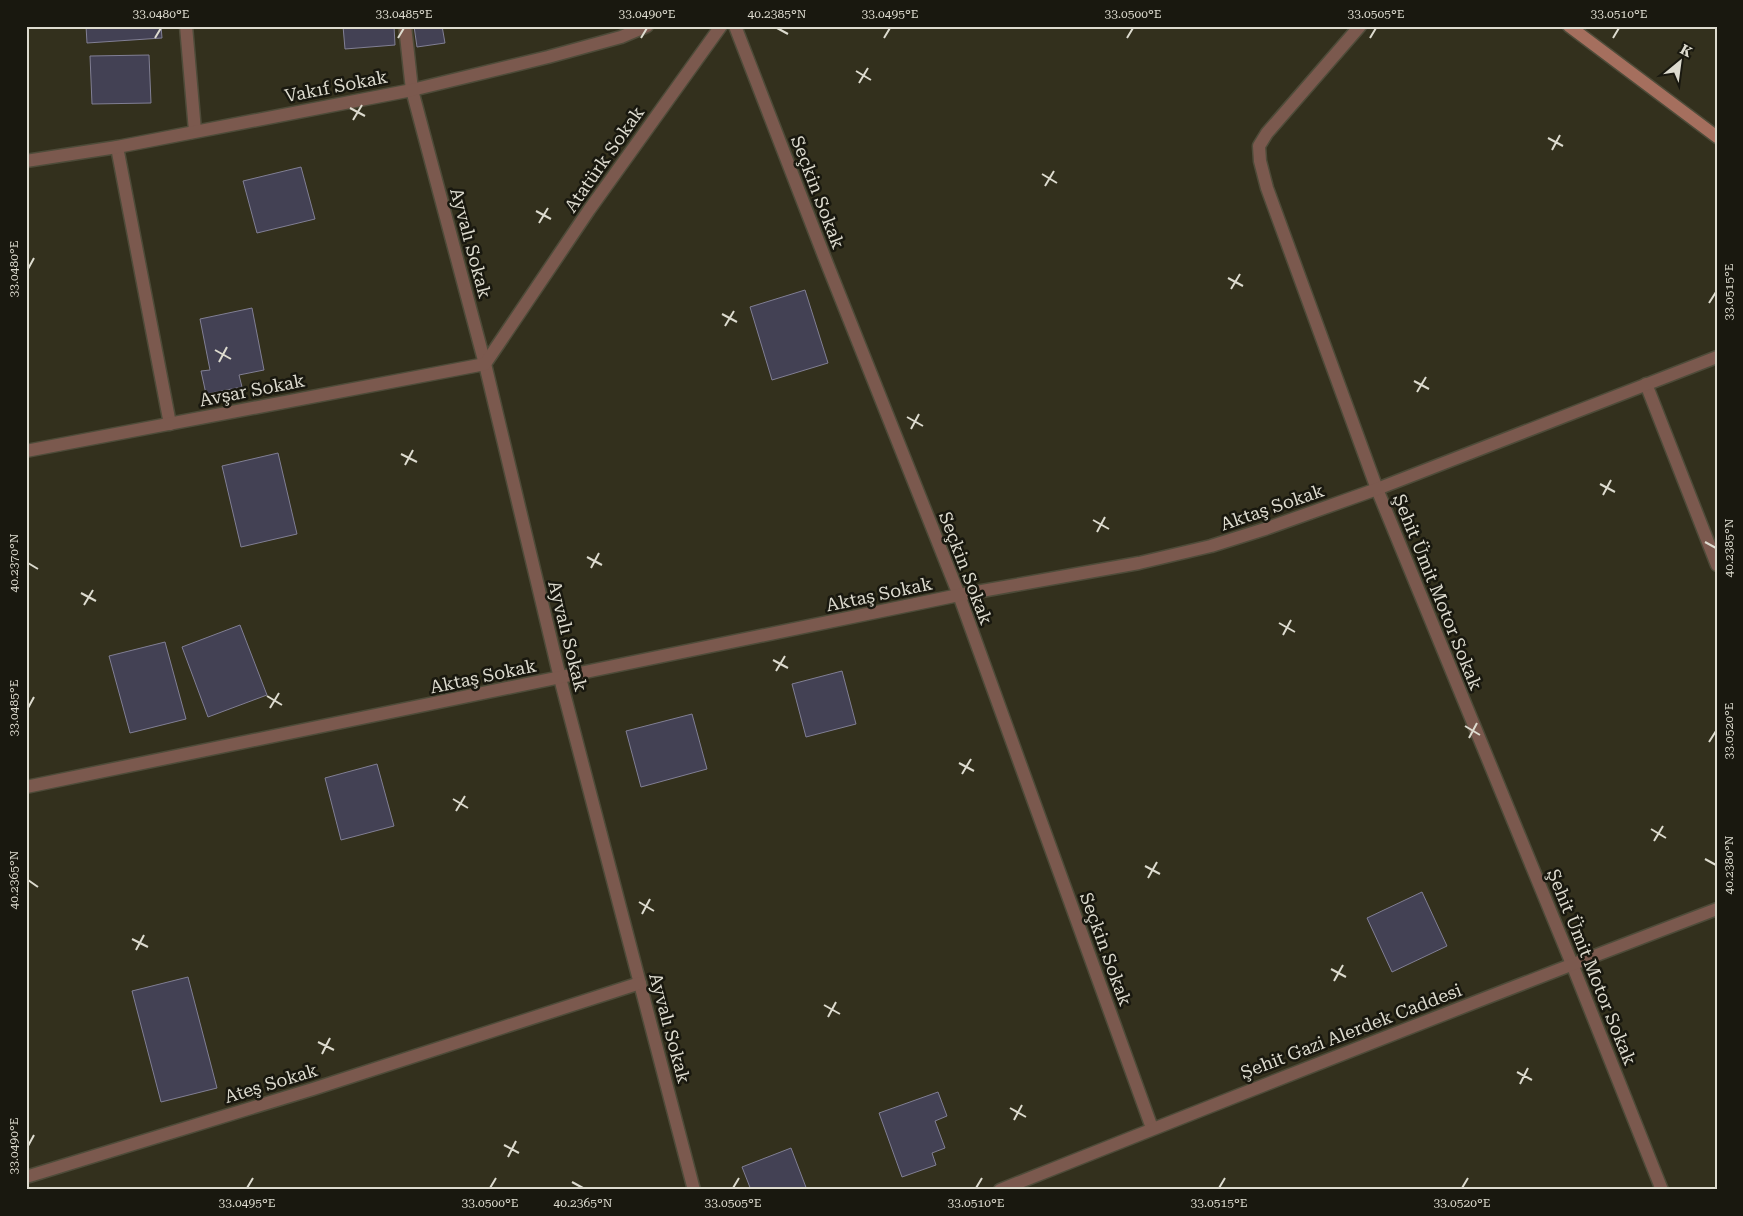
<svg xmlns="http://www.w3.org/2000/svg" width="1743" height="1216" font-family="'Roboto Serif',serif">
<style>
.building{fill:#434154;stroke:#817f94}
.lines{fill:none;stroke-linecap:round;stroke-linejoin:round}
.service-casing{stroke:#4e4b39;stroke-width:15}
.minor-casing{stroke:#4e4b39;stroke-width:15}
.tertiary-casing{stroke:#4e4b39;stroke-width:15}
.secondary-casing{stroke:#4e4b39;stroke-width:15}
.service{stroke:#7b594e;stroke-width:12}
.minor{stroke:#7b594e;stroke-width:12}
.tertiary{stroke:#7b594e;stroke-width:12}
.secondary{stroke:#a56f5e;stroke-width:12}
.ticks{fill:none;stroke:#dddbcf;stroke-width:2}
.labels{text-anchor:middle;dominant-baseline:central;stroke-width:5;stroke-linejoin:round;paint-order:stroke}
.street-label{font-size:18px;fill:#dddbcf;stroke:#19180f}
.neatline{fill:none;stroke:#dddbcf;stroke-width:2}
.ticks-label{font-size:12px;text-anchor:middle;fill:#dddbcf}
</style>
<rect width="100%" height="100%" fill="#33301d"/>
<!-- building -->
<g class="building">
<polygon points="86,26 161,26 162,38 87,43"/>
<polygon points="343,26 394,26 395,45 345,49"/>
<polygon points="414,26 442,26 445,43 417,47"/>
<polygon points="149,55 151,103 92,104 90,56"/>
<polygon points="301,167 315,219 257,233 243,181"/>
<polygon points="805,290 828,363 772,380 750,307"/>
<polygon points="252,308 264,370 239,375 242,387 206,394 201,371 210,370 200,319"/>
<polygon points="278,453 297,534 241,547 222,466"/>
<polygon points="240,625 267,695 208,717 182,647"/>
<polygon points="165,642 186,719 130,733 109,656"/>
<polygon points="842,671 856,724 806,737 792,684"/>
<polygon points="692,714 707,769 641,787 626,731"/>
<polygon points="377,764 394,826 341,840 325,778"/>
<polygon points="1422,892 1447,946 1392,972 1367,918"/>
<polygon points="188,977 217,1088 161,1102 132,991"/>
<polygon points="938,1092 947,1116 935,1121 945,1148 932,1153 936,1165 902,1177 879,1113"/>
<polygon points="791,1148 807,1190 751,1190 742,1167"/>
</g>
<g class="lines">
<defs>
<polyline id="service" points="405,26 412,90"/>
<g id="minor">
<polyline points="186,26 195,131"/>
<polyline points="735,26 824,256 959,595 1152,1128"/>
<polyline points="1360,26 1267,133 1259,146 1260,161 1267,188 1377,489 1572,964 1662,1190"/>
<polyline points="412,90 485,364 560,678 694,1190"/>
<polyline points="117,147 170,424"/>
<polyline points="26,161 117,147 412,90 548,57 621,37 647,26"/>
<polyline points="1646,384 1717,565"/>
<polyline points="26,451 485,364 589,210 721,26"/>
<polyline points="26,787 959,595 1139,563 1211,546 1265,529 1377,489 1717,357"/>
<polyline points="26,1177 313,1089 640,983"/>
</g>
<path id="tertiary" d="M1000 1190C1238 1095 1477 1000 1717 909"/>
<polyline id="secondary" points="1569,26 1717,137"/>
</defs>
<!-- service casing -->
<use href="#service" class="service-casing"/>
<!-- minor casing -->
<use href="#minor" class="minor-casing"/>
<!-- tertiary casing -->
<use href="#tertiary" class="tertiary-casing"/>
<!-- secondary casing -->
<use href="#secondary" class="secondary-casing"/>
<!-- service -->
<use href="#service" class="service"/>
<!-- minor -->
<use href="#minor" class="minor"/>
<!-- tertiary -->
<use href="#tertiary" class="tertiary"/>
<!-- secondary -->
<use href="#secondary" class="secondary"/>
</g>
<!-- ticks -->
<path class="ticks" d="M777 28 788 34M155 38 161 28M398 38 404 28M641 38 647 28M884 38 890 28M1127 38 1133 28M1370 38 1376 28M1613 38 1619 28M856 71 871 80M859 83 868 68M350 108 365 116M353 120 362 105M1548 138 1563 146M1552 150 1560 135M1042 174 1057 183M1045 186 1054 171M536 211 551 219M539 223 548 208M28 269 34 258M1228 278 1243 286M1231 289 1240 274M1709 303 1716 292M722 314 737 322M725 326 734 311M215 350 231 359M219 362 227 347M1414 381 1429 389M1417 392 1426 377M907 417 923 426M911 429 919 414M401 454 417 462M405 465 413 450M1600 484 1615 492M1603 495 1611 480M1093 520 1109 529M1097 532 1105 517M1705 542 1716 548M587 557 602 565M28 563 38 569M591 568 599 553M81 593 96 601M84 605 93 590M1279 623 1295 632M1283 635 1291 620M773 660 788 668M776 671 785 656M267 696 282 705M28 708 34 697M270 708 279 693M1465 726 1480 735M1469 738 1477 723M1709 742 1716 731M959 763 974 771M962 774 971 759M453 799 468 808M456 811 465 796M1651 829 1666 838M1654 841 1663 826M1705 859 1716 865M1145 866 1160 874M1148 878 1157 862M28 880 38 887M639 902 654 911M642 914 650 899M132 939 148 947M136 950 144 935M1331 969 1346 977M1334 981 1343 965M824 1005 840 1014M828 1017 836 1002M318 1042 334 1050M322 1054 330 1038M1517 1072 1532 1080M1520 1084 1528 1068M1010 1108 1026 1117M1014 1120 1022 1105M504 1145 519 1153M28 1146 34 1135M508 1157 516 1141M572 1182 583 1188M247 1188 253 1178M490 1188 496 1178M733 1188 739 1178M976 1188 982 1178M1219 1188 1225 1178M1462 1188 1468 1178"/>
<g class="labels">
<!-- street labels -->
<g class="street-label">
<text transform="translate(336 86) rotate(-11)">Vakıf Sokak</text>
<text transform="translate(604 159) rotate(-55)">Atatürk Sokak</text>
<text transform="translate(818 192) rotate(69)">Seçkin Sokak</text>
<text transform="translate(471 243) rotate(75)">Ayvalı Sokak</text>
<text transform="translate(252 390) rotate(-11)">Avşar Sokak</text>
<text transform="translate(1272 507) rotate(-19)">Aktaş Sokak</text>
<text transform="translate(966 568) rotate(69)">Seçkin Sokak</text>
<text transform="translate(1438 592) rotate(68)">Şehit Ümit Motor Sokak</text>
<text transform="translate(879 594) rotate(-12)">Aktaş Sokak</text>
<text transform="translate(568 636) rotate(76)">Ayvalı Sokak</text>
<text transform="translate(483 676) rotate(-12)">Aktaş Sokak</text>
<text transform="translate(1106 949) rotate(70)">Seçkin Sokak</text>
<text transform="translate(1592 967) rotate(68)">Şehit Ümit Motor Sokak</text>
<text transform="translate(670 1028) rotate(75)">Ayvalı Sokak</text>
<text transform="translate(1351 1031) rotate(-21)">Şehit Gazi Alerdek Caddesi</text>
<text transform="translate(271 1083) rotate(-17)">Ateş Sokak</text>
</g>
</g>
<!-- border -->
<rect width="1743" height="1216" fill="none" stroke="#19180f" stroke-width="55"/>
<!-- north arrow -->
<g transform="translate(1680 62) rotate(29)" stroke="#19180f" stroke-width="4" paint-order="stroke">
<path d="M0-4L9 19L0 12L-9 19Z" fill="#dddbcf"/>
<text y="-8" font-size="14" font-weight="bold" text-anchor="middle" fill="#dddbcf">K</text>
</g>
<rect x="28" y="28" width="1688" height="1160" class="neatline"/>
<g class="ticks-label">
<text x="161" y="18">33.0480°E</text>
<text x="404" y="18">33.0485°E</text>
<text x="647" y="18">33.0490°E</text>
<text x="777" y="18">40.2385°N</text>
<text x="890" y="18">33.0495°E</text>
<text x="1133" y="18">33.0500°E</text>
<text x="1376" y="18">33.0505°E</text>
<text x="1619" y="18">33.0510°E</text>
<text transform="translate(14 269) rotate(-90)" y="4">33.0480°E</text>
<text transform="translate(1729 292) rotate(-90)" y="4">33.0515°E</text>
<text transform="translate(1729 548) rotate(-90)" y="4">40.2385°N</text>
<text transform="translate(14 563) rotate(-90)" y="4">40.2370°N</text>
<text transform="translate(14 708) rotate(-90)" y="4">33.0485°E</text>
<text transform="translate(1729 731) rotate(-90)" y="4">33.0520°E</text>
<text transform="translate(1729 865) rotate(-90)" y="4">40.2380°N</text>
<text transform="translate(14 880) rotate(-90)" y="4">40.2365°N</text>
<text transform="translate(14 1146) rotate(-90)" y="4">33.0490°E</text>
<text x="247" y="1207">33.0495°E</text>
<text x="490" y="1207">33.0500°E</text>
<text x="583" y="1207">40.2365°N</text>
<text x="733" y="1207">33.0505°E</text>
<text x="976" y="1207">33.0510°E</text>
<text x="1219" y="1207">33.0515°E</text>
<text x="1462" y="1207">33.0520°E</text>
</g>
</svg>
